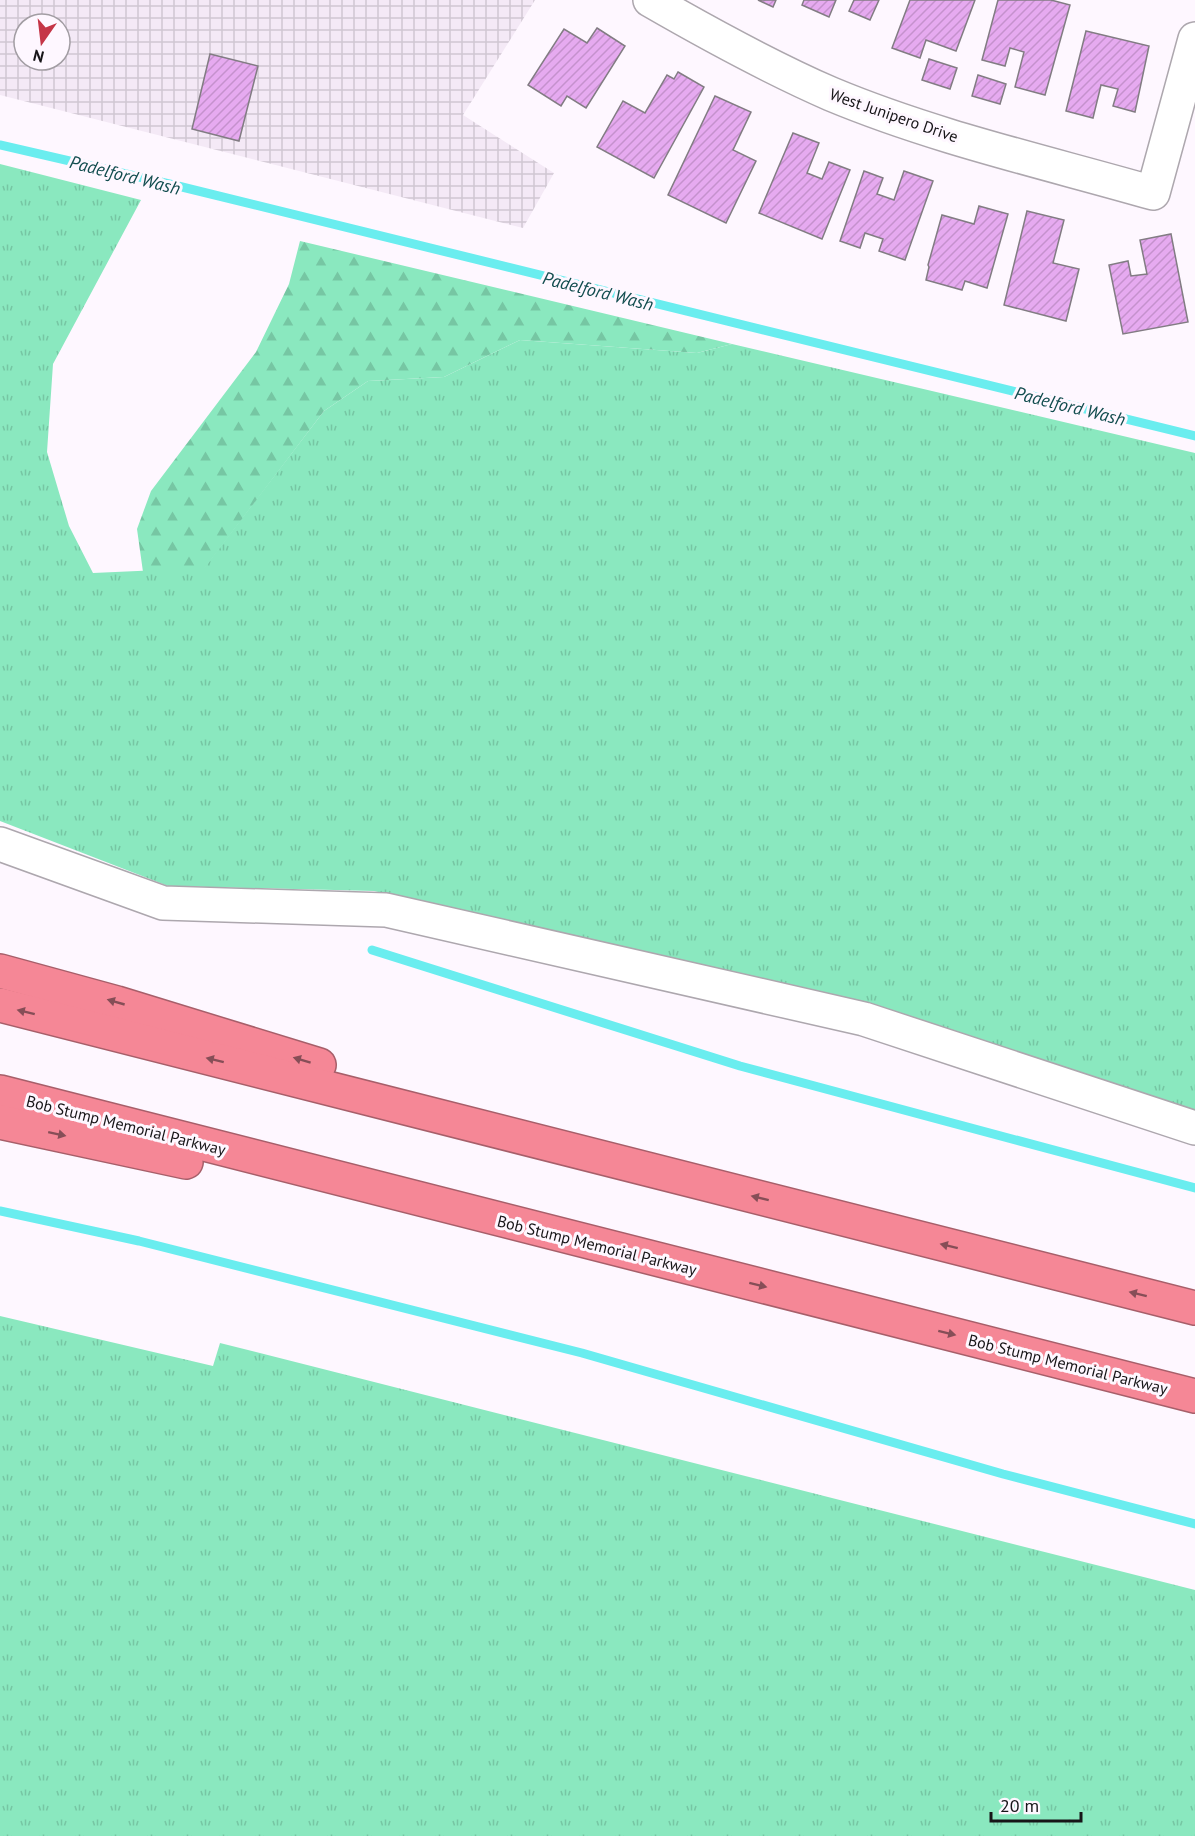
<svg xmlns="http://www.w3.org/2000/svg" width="1195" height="1836" font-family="'PT Sans',sans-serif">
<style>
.industrial{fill:url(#industrial-grid);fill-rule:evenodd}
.grass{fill:url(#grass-tufts)}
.forest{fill:url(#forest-firs)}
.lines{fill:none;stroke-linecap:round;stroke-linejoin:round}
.stream{stroke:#6aedef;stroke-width:9}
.building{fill:url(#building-hatch);stroke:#827c83;stroke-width:1.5}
.minor-casing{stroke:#ada7ae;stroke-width:36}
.highway-casing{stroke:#a75f6a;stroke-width:36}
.minor{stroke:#fff;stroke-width:33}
.highway{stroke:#f58796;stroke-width:33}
.oneway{fill:#864e57}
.labels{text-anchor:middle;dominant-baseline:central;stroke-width:6;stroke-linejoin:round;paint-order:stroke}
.street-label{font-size:16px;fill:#171518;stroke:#fef7ff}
.water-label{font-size:18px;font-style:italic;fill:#114c4e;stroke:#fef7ff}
</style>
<defs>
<pattern id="industrial-grid" width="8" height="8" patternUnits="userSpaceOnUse" patternTransform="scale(1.5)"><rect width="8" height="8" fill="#f4e9f6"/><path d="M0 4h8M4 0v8" fill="none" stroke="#d0c7d2"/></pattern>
<pattern id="grass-tufts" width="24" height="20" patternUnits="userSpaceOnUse" patternTransform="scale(1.5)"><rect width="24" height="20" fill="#8ae8bf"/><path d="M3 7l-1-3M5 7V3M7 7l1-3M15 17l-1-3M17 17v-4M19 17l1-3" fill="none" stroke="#76c6a3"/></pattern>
<pattern id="forest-firs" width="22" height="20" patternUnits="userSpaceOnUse" patternTransform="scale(1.5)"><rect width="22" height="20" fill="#8ae8bf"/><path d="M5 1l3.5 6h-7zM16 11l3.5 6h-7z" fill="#76c6a3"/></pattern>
<pattern id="building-hatch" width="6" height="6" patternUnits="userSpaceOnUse" patternTransform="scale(1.5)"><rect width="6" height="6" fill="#e6aaf0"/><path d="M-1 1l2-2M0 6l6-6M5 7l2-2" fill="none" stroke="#c591cd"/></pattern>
</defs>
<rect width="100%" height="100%" fill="#fef7ff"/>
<!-- industrial -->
<path class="industrial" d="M0 0H535L463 115 554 173 523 228 0 95ZM24 24H60V60H24Z"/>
<!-- grass -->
<g class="grass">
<polygon points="0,164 141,200 53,364 47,452 69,526 93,573 204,568 324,411 368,381 444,377 520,340 697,353 732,344 1195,453 1195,1115 885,1012 374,891 168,886 0,821"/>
<polygon points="0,1316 213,1366 220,1343 1195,1590 1195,1836 0,1836"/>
</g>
<!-- forest -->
<polygon class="forest" points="300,241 732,344 697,353 520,340 444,377 368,381 324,411 204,569 143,572 137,529 151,491 256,352 289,284"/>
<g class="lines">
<!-- stream -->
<g class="stream">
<polyline points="0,145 178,186 1195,436"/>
<polyline points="372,950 740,1066 1195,1188"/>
<polyline points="0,1211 139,1241 582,1353 1003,1474 1195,1524"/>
</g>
</g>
<!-- building -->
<g class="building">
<polygon points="758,0 776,0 773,7"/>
<polygon points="804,0 836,0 829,17 802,5"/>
<polygon points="854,0 879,0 870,20 849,11"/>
<polygon points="910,0 975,0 956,51 926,40 920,58 892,48"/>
<polygon points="998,0 1051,0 1070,5 1045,95 1015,87 1024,52 1010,48 1005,66 982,60"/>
<polygon points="597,28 625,46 586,108 567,96 561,106 528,85 564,29 587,43"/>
<polygon points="1086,31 1149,46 1135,112 1113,106 1118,89 1101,85 1093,118 1066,111"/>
<polygon points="210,54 258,66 239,141 192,129"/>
<polygon points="929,59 957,68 950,89 922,80"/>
<polygon points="678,72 704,87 654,178 597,147 623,101 645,113 667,75 674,79"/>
<polygon points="978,75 1006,84 1000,104 972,96"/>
<polygon points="715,96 751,112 733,150 756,161 726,223 668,195"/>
<polygon points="793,133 819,143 807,173 822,179 829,162 850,170 822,239 759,213"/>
<polygon points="864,171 883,178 877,194 894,200 904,171 933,181 905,260 879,251 883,239 865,233 860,248 840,241"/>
<polygon points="979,206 1008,214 987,288 965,281 962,290 926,280 929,267 928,265 942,215 974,224"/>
<polygon points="1027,211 1064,220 1053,263 1079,269 1066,321 1004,305"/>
<polygon points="1171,234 1188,322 1123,334 1109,265 1128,261 1131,276 1147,274 1140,240"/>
</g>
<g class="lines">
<defs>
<g id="minor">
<path d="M650 0C709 34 769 67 831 94 934 137 1045 162 1153 193L1195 39"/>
<polyline points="0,844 163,903 386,910 864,1019 1195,1128"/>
</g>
<g id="highway">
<polyline points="0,971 117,1003 319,1065"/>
<polyline points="0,1005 1195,1308"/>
<polyline points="0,1092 1195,1396"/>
<polyline points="0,1122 186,1162"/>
</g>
</defs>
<!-- minor casing -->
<use href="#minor" class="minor-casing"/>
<!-- highway casing -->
<use href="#highway" class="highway-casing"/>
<!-- minor -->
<use href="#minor" class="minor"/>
<!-- highway -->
<use href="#highway" class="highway"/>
</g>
<!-- one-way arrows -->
<defs><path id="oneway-solid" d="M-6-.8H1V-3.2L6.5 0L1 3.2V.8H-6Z" transform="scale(1.5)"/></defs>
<g class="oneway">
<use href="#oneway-solid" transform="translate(116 1002) rotate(-164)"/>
<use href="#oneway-solid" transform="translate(26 1012) rotate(-166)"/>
<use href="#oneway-solid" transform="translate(215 1060) rotate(-166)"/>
<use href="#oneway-solid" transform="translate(302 1060) rotate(-163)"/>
<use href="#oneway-solid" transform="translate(57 1134) rotate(12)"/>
<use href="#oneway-solid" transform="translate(760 1198) rotate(-166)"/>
<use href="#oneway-solid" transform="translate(949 1246) rotate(-166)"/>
<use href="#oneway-solid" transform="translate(758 1285) rotate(14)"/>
<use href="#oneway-solid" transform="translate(1138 1294) rotate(-166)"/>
<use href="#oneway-solid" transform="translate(947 1333) rotate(14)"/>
</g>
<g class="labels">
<!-- street labels -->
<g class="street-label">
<text transform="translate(894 115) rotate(19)">West Junipero Drive</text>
<text transform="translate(126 1125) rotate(14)">Bob Stump Memorial Parkway</text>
<text transform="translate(597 1245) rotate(14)">Bob Stump Memorial Parkway</text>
<text transform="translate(1068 1364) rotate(14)">Bob Stump Memorial Parkway</text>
</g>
<!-- water labels -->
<g class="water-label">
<text transform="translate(125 175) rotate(14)">Padelford Wash</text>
<text transform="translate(598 291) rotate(14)">Padelford Wash</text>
<text transform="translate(1070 406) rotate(14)">Padelford Wash</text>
</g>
</g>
<!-- north arrow -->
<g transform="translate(42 42) rotate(194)"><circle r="28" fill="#fef7ff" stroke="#a29da3" stroke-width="1.5"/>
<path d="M0-4.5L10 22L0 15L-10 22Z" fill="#c53547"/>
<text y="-9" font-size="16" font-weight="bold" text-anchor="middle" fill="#171518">N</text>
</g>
<!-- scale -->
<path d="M991 1812v9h90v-9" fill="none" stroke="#171518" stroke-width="3"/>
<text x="1000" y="1812" font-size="18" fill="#171518" stroke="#fef7ff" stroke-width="4.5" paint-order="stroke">20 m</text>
</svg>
